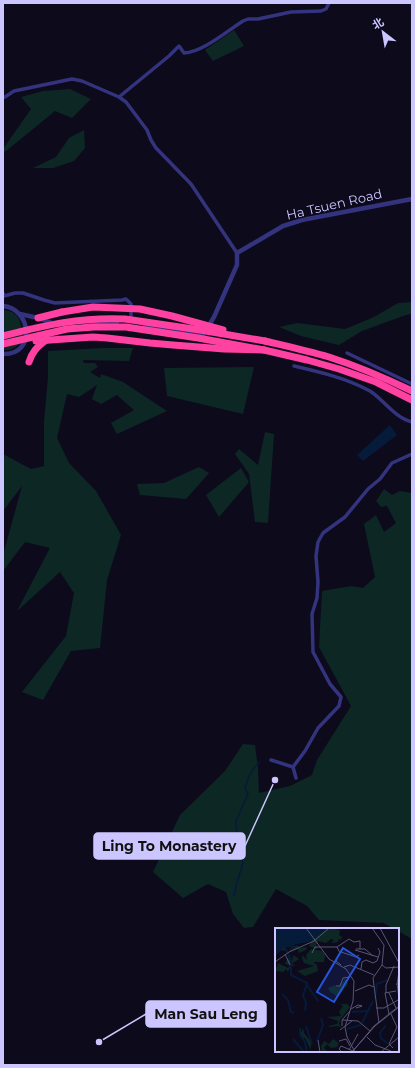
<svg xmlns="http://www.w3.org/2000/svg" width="415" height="1068" font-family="Montserrat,'Noto Sans SC',sans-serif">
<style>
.green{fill:#0d2725}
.water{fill:#061a3a}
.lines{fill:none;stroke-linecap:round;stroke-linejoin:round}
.stream{stroke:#061a3a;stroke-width:1.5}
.minor{stroke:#33337e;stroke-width:3.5}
.tertiary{stroke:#33337e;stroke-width:4.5}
.motorway{stroke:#ff41a1;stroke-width:7}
.motorway-bridge{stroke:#ff41a1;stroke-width:7}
.labels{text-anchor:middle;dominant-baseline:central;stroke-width:3;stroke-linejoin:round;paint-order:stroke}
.street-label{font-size:13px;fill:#cbc6ff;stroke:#0d0a1c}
.inset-river{fill:none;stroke:#061a3a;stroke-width:2}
.inset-road{fill:none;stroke:#595577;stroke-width:1}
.view{fill:#2654da;fill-opacity:0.15;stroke:#2654da;stroke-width:2}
.inset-edge{fill:none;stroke:#cbc6ff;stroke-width:2}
.leader{fill:none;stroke:#cbc6ff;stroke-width:1.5}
.callout-dot{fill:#cbc6ff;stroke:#0d0a1c;stroke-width:1.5}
.callout{fill:#cbc6ff;stroke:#cbc6ff;stroke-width:1.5}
.callout-label{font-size:14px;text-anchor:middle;font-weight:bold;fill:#111}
</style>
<rect width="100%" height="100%" fill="#0d0a1c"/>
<!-- green -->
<g class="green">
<polygon points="234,30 244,46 213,61 205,50"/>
<polygon points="70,89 91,99 72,118 55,111 6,151 3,152 3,149 31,109 21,97 43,91"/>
<polygon points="84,130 85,148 74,161 53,168 33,168 56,157 69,138"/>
<polygon points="412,302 412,314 406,315 362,331 339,345 301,336 279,327 297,323 345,329 374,317 398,303"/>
<path d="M3 310C7 310 11 311 15 314 19 317 21 323 21 328 24 342 18 350 3 350Z"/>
<polygon points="103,348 133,348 129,361 83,360 84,363 95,363 98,367 90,372 100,378 101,374 123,382 167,411 117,434 111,423 134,410 117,395 101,404 92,399 97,385 79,397 67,394 57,438 69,463 96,491 121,535 107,580 100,648 71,651 43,700 22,692 66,636 74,593 60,572 17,611 50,548 25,542 3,571 3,555 22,486 3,511 3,454 31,469 44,466 44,422 48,377 48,351"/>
<polygon points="254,367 243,414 167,396 164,368"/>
<polygon points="265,432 274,434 268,523 255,522 249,474 235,454 239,449 258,465"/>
<polygon points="199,467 209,473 186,499 140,495 137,484 164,483"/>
<polygon points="241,468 249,482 219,517 206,495"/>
<polygon points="384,489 392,495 400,491 412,493 412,939 398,931 398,929 394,929 384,923 319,920 307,906 276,889 253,927 244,928 233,914 226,892 208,884 183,898 153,872 180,815 225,771 243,744 255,745 258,768 259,793 290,786 312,775 317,760 351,706 319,647 322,591 351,586 363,588 375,577 364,524 376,515 384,532 396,523 387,506 381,507 376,501"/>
</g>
<!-- water -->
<polygon class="water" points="390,425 397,435 363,461 357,455"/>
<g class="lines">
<!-- stream -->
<path class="stream" d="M234 896 236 886 243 863C240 858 236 848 235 843 235 837 238 831 236 826V821L248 794 245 788C246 785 247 782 248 779 250 772 255 767 259 762"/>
<!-- minor -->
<g class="minor">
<polyline points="5,97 14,91 72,79 82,81 119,97 126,102 147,130 151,140 156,148 191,184 237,253"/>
<path d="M119 97 169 56 179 46 184 53C203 52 227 31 243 21L248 19H258L291 12 321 11 326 9 329 3"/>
<polyline points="3,293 4,296 15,293 23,293 44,300 55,303 122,300 126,299 131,304 131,321"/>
<polyline points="347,353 412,384"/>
<path d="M294 366C320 372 346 378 370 391 384 400 395 418 412 422"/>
<polyline points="271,760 293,767 305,751 318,728 339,706 341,697 330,684 313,652 312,614 317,598 318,582 316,556 318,542 323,533 345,517 368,489 380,479 392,463 412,454"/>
<polyline points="293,767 296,778"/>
</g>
<!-- tertiary -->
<g class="tertiary">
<path d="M3 306C31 308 37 355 3 354"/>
<polyline points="20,314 38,318 52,323"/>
<polyline points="85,325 96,323 117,322"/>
<polyline points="145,325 203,335 214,317 237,265 237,253 283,226 302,220 412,199"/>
</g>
<!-- motorway -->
<g class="motorway">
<polyline points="38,318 62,312"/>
<polyline points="36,341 93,337 107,338 150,343 173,345 224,349 264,350 307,360 339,369 376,382 412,400"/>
<path d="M265 341C286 346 308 351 329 357 357 366 385 378 412 391"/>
<path d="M29 362C32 352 37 347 45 341"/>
</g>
<!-- motorway-bridge -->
<g class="motorway-bridge">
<polyline points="62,312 93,307 140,309 172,316 223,330"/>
<path d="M3 336C46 325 80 317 125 319L200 330 265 341"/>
<polyline points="3,344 67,329 94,327 126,327 198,338 264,350"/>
</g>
</g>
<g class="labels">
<!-- street labels -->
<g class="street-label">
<text transform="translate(334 204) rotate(-13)">Ha Tsuen Road</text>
</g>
</g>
<!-- overview -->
<g transform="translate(275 928)">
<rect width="124" height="124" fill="#0d0a1c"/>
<path d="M52 0 65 2 64 7 67 9 66 12 63 11V14L56 15 59 12 56 11 51 15 43 13 41 17 43 20 41 21 34 18 37 12 18 15 21 16 14 18 15 19 16 22 22 17 25 20 32 19 31 22 24 25 23 21 15 23V19H10V23L6 22 0 28V7L44 5V8V5ZM36 21 47 23 50 27 49 34H38L42 37 43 43 30 48 22 43 39 38 29 35 27 30V27L32 32 31 27ZM18 27 24 31 16 36 20 37 15 39 13 44 11 41 8 44 0 43 3 35 13 40 15 37 10 36 13 29 17 35ZM71 50 73 56 63 69 55 64 53 60 60 57 62 60ZM70 74 75 79 65 92 64 96 67 100 63 98 55 99 53 98 62 96 63 93 52 89 66 88 64 84 68 78 65 76H71ZM28 100 29 105 36 114V122L30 110 27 111 25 107ZM58 111 64 115 62 119 56 120 52 116 49 120 52 123 47 124 46 118 49 113 54 116Z" fill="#0d2725"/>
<path d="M0 0H54L34 14 17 17 22 18 16 21 15 18 9 19 1 27Z" fill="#061a3a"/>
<path class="inset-river" d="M10 19 16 32V47L32 55 28 68 31 74 30 83M32 57 43 73M7 66 13 72 16 84 19 85M100 70 102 56 112 52M77 84 92 83M87 95 98 73M111 97 105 105 106 110 113 116M31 98 37 116M25 100V107L30 114 32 124M72 101 86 97M18 111 29 124M42 113 48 97 46 90"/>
<path class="inset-road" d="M31 0 54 31 71 41 79 53 78 73 70 99 72 109 80 124M97 0 109 17 107 37 111 40 124 39M105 0 124 35M74 11 79 14 85 13V21M62 19 65 25 61 33 66 37M81 21H90L98 28M80 22 103 29M66 24 81 29 84 27M37 25 40 19H62L74 11M10 26 15 37M102 33 105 24 103 20M0 34 14 24 39 13 54 0M69 39 75 37 99 47M86 41 87 34 91 32 98 35 102 33M122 55 124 71M122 57 124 43M61 58H65L68 50 75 49M80 63 94 57 99 59M111 65V57L119 38M114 65 121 80M101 80H109L123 72M76 81 83 77 87 78 81 80M114 86 110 65 121 63M116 86 122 99 114 116 118 120M67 92 75 83M104 95 98 50 107 37M67 98V92L83 93 95 103M65 102 77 93M92 109 100 117 116 123M43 112 45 124M64 113 71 111 75 118M74 122 83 106M67 124 64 121 66 118 78 123M77 124 100 98 124 79M77 124 99 98 124 78M106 124 124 109"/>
<path class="view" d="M68 20 85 31 59 74 42 64Z"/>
<rect width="124" height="124" class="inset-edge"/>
</g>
<!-- callouts -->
<path class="leader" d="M275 780L245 846M99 1042L146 1014"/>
<g class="callout-dot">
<circle cx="275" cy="780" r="4"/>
<circle cx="99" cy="1042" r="4"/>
</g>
<g class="callout">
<rect x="94" y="833" width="151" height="26" rx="4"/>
<rect x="146" y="1001" width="120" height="26" rx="4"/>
</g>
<g class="callout-label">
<text x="169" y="851">Ling To Monastery</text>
<text x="206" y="1019">Man Sau Leng</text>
</g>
<!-- border -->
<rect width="415" height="1068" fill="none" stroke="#cbc6ff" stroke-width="8"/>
<!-- north arrow -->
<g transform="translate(383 32) rotate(329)" stroke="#0d0a1c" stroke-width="3" paint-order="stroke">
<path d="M0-3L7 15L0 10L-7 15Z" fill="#cbc6ff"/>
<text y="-6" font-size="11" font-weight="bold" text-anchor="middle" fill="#cbc6ff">北</text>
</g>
</svg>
